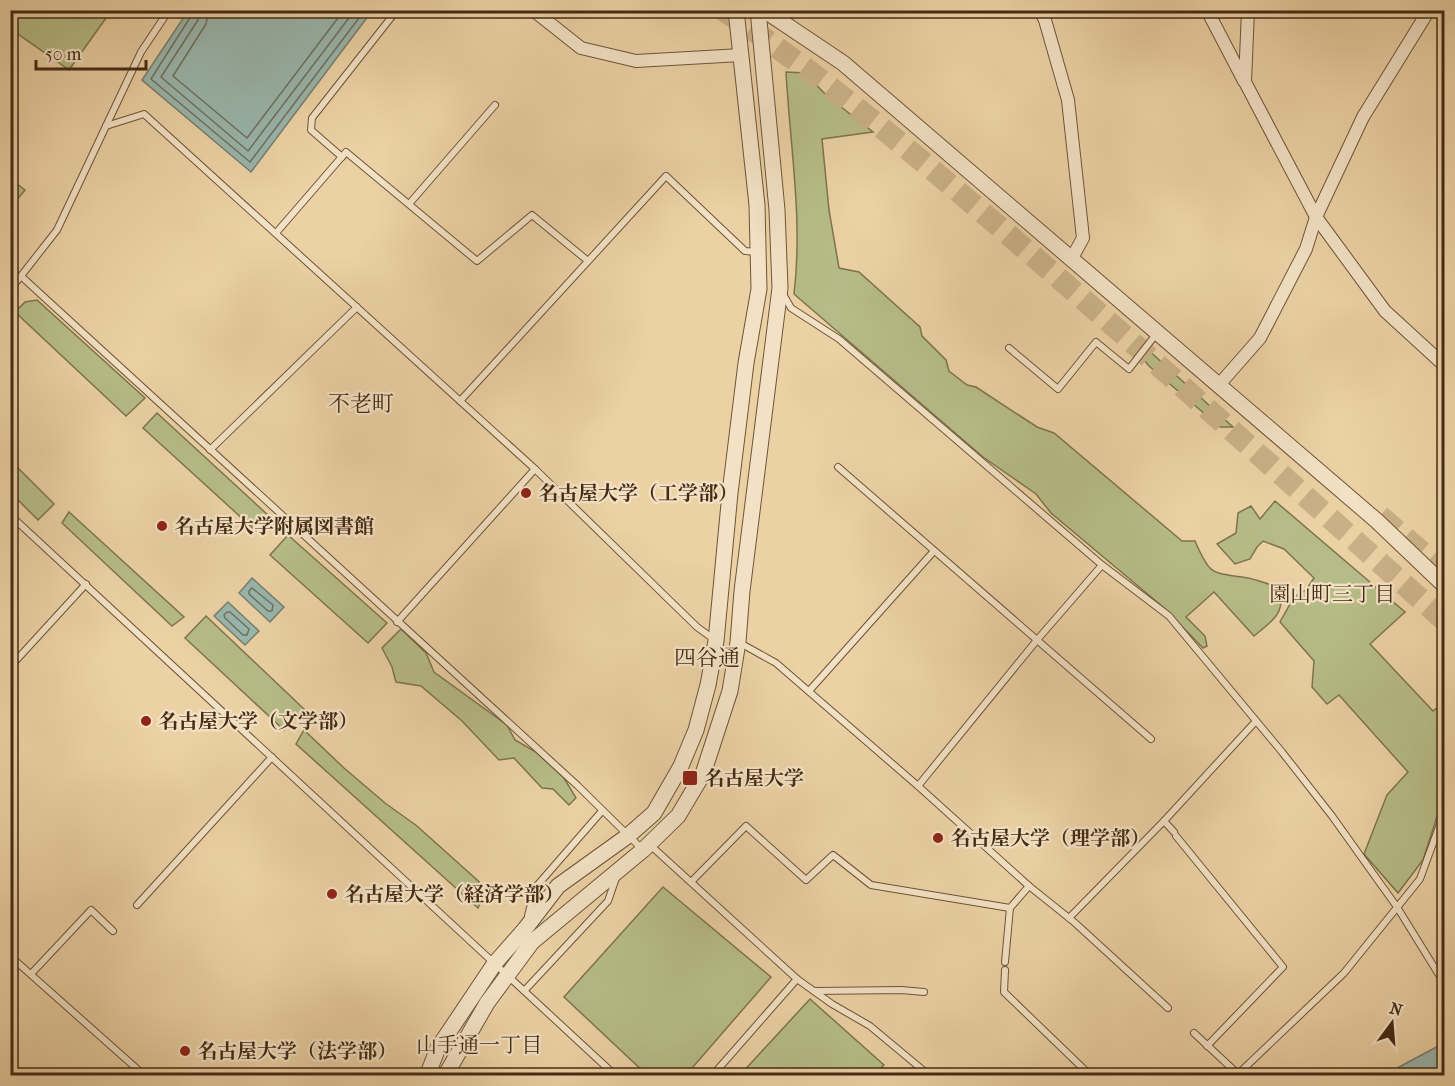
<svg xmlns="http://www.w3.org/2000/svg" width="1455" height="1086" font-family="'IM FELL French Canon','Noto Serif JP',serif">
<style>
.green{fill:#b6bc87;stroke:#7e744e;stroke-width:1.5}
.water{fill:#99b6ac;stroke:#777e6f;stroke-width:1.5}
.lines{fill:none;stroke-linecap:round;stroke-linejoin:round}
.shore{stroke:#6f7060;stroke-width:1.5}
.motorway-tunnel{stroke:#cab087;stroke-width:22;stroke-dasharray:22 11;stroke-linecap:butt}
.service-casing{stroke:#6e5438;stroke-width:8}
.minor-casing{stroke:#6e5438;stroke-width:14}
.tertiary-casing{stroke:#6e5438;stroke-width:17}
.service{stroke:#f2e1c4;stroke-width:6}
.minor{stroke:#f2e1c4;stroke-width:12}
.tertiary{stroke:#f2e1c4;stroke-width:15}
.poi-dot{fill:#8f2418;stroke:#f2e1c4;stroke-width:2}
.labels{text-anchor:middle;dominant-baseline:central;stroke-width:4.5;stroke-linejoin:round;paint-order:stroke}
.poi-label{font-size:20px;font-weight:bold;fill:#452b14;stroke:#f2e1c4;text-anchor:start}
.neighbourhood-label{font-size:21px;fill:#452b14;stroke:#f2e1c4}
.quarter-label{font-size:22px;fill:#452b14;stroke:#f2e1c4}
</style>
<rect width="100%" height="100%" fill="#ebd1a4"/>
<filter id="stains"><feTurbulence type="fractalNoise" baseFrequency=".00333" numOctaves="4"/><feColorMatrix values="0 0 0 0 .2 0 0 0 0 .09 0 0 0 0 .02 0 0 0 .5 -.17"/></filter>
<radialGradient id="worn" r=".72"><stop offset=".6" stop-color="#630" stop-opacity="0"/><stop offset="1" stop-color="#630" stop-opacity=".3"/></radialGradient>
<!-- green -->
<g class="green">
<polygon points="11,10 110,10 111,11 69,70 11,29"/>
<path d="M786 72 805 73 826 95 873 132 822 139 829 210 839 268 859 272 920 327 922 336 946 360 949 371 967 385 976 387 1037 427 1054 433 1182 541H1195C1211 578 1212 572 1248 578 1259 580 1270 585 1280 588 1285 615 1273 620 1254 636L1214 592 1186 617 1205 636 1207 646 1203 648 1163 607 1051 513 1036 494 983 457 794 294C803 219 790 146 786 72Z"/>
<polygon points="11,179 25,190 11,207"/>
<polygon points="37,300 145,398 126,416 15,312 25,302"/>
<polygon points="1146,348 1233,427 1220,427 1149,366 1144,360"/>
<polygon points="157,413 269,516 256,531 143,428"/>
<polygon points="11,461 54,504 38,520 11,493"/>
<polygon points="1275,501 1405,612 1370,644 1433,711 1444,702 1444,795 1423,860 1398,893 1364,854 1387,795 1408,772 1339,695 1327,704 1312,687 1314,661 1280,622 1294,597 1306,590 1314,578 1284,549 1263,541 1257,547 1250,559 1235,564 1217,544 1236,533 1238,513 1251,506 1260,519"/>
<polygon points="69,512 184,617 172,626 62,523"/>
<polygon points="288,535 387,623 368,643 270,555"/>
<polygon points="206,616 304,709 284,730 185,638"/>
<polygon points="401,629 426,653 434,672 507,725 515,740 536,752 564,778 576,798 569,805 553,789 542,788 514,758 499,760 462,721 421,686 396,682 392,667 382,648"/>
<polygon points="304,730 344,768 385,803 417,826 486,888 478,908 296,744"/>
<polygon points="663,887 771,977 686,1075 647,1075 564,997"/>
<polygon points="810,999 884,1065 874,1075 740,1075"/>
</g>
<!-- water -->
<g class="water">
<polygon points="188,11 188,10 372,11 251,172 142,80"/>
<polygon points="252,578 284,607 270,622 239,593"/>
<polygon points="228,602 259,631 245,645 214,616"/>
<polygon points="1444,1043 1444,1075 1384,1075"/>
</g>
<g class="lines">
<!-- shore -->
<g class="shore">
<polyline points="192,10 191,16 151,79 250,162 365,10"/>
<polyline points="200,10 198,20 161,77 248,151 355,10"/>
<polyline points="209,10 206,24 173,76 247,138 344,10"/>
<polygon points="252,588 273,605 272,611 268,611 249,594 249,591"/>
<polygon points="227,612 230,612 249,629 247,635 243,635 225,618 224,615"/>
</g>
<!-- motorway-tunnel -->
<g class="motorway-tunnel">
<path d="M723 10C833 83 932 169 1032 255 1171 375 1307 498 1444 620"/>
<polyline points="1380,516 1444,571"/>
</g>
<defs>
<g id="service">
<polyline points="106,126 141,52 169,10"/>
<polyline points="342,157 311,130 312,118 397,10"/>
<polyline points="409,204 495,105"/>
<polyline points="276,233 346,152 477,261 532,215 588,261"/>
<polyline points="22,277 578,786 643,850"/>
<polyline points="10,290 57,230 106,126 144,114 535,469 697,627 715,640"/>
<polyline points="783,294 791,308 839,339 1102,565 1169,616 1282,752 1332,816 1397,907 1444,983"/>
<polyline points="1009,348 1058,389 1096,342 1129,369 1157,333"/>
<polyline points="460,401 666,176 745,251 757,252"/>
<polyline points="210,450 357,307"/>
<polyline points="838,467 1151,739"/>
<polyline points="10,515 616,1076"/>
<polyline points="397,622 535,469"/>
<polyline points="740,643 776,663 918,786 1029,886 1074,922 1168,1008"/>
<polyline points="10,667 86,584"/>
<polyline points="809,691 934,551"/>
<polyline points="918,786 1037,640 1102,565"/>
<polyline points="1164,821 1174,832"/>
<polyline points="1176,836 1283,967 1207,1046"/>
<polyline points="649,844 797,979 832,1004 870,1026 930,1076"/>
<polyline points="691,882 746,826 806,880 833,855 871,885 1010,908 1029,886"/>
<polyline points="137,905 272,757"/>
<polyline points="528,916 535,888 602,811"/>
<polyline points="1069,918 1164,821 1256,721"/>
<polyline points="10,956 145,1076"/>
<polyline points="1005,962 1010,908"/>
<polyline points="1005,970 1004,992 1091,1076"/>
<polyline points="31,974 91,910 113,931"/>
<polyline points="525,990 608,901 616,878"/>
<polyline points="814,991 901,990 924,992"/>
<polyline points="1194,1033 1238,1074"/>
<polyline points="712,1076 797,979"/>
<polyline points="1236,1076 1344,973 1420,879 1444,813"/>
</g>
<g id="minor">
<polyline points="533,10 581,48 636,61 741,55"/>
<polyline points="1040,10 1045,20 1068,100 1083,238 1072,258"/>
<polyline points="1207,10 1244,81"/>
<polyline points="1248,10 1245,82 1316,217 1385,311 1444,365"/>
<polyline points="1218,386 1260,338 1306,249 1316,217 1363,117 1429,10"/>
</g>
<g id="tertiary">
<polyline points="764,10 843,63 1377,521 1444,585"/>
<polyline points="427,1076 438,1048 495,963 525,929 558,886 629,835 654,813 681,766 696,730 708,685 716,641 730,493 746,363 759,289 757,205 736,10"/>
<polyline points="445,1076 487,1003 532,942 643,850 678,816 703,774 730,691 738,642 742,591 780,288 777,210 758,10"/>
</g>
</defs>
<!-- service casing -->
<use href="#service" class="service-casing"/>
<!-- minor casing -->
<use href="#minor" class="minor-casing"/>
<!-- tertiary casing -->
<use href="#tertiary" class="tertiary-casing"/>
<!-- service -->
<use href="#service" class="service"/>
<!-- minor -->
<use href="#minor" class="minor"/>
<!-- tertiary -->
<use href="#tertiary" class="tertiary"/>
</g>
<!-- markers -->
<g class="poi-dot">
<circle cx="526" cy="493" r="6"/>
<circle cx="162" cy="526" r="6"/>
<circle cx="146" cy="721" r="6"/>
<rect x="682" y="770" width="16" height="16" rx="3"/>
<circle cx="938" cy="838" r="6"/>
<circle cx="332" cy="894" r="6"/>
<circle cx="185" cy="1051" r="6"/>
</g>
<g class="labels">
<!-- poi labels -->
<g class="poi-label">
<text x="538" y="493">名古屋大学（工学部）</text>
<text x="174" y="526">名古屋大学附属図書館</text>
<text x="158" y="721">名古屋大学（文学部）</text>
<text x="704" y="778">名古屋大学</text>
<text x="950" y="838">名古屋大学（理学部）</text>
<text x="344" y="894">名古屋大学（経済学部）</text>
<text x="197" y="1051">名古屋大学（法学部）</text>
</g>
<!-- neighbourhood labels -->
<g class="neighbourhood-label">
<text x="1332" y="594">園山町三丁目</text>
<text x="479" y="1045">山手通一丁目</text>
</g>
<!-- quarter labels -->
<g class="quarter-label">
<text x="361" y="404">不老町</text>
<text x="707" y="658">四谷通</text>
</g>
</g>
<!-- margin -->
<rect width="1455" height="1086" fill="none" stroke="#ebd1a4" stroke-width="36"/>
<rect x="12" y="12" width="1431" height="1062" fill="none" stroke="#452b14" stroke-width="3"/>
<rect x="18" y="18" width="1419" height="1050" fill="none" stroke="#452b14" stroke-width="1.5"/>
<!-- north arrow -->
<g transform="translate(1392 1023) rotate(16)" stroke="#f2e1c4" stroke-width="4.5" paint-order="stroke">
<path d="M0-4.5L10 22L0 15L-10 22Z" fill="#452b14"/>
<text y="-9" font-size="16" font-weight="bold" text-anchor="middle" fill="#452b14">N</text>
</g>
<!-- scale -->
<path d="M36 60v9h110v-9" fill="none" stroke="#452b14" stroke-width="3"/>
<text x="45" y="60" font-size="18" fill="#452b14" stroke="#f2e1c4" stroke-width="4.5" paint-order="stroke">50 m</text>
<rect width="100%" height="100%" filter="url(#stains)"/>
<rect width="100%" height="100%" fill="url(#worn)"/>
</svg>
